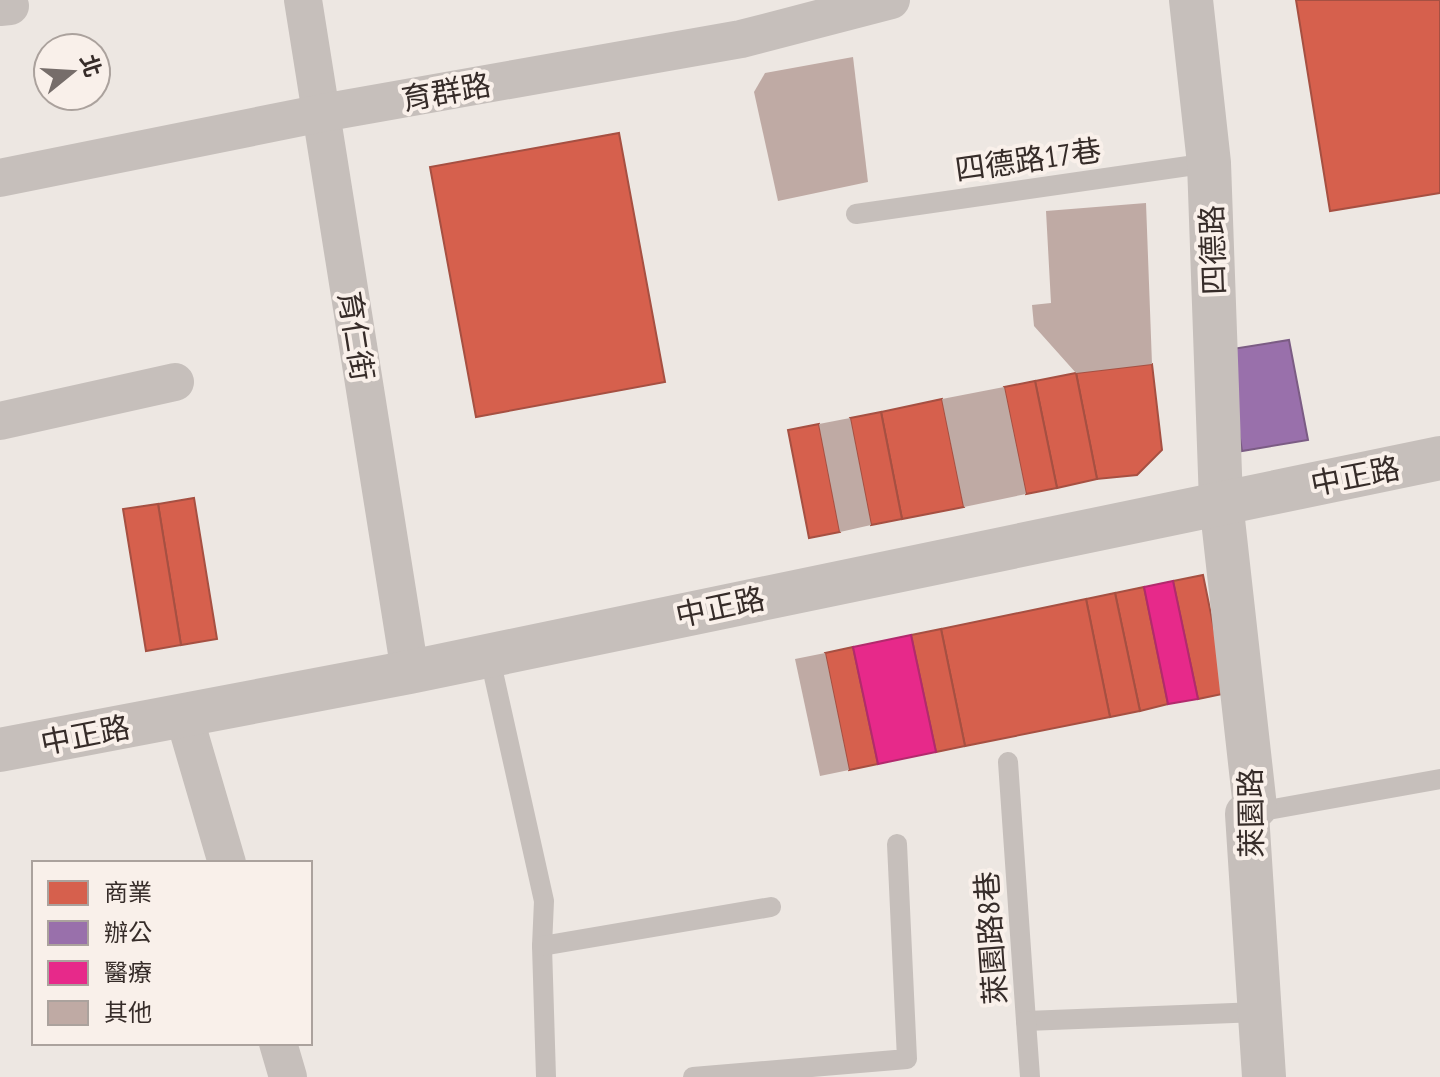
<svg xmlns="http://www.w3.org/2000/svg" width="1440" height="1077" font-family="'PT Sans Narrow','Noto Sans TC',sans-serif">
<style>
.shops{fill:#d6604d;stroke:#a65042;stroke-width:2}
.offices{fill:#9970ab;stroke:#7b5c84;stroke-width:2}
.health{fill:#e7298a;stroke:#b22a6d;stroke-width:2}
.building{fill:#bfaaa4}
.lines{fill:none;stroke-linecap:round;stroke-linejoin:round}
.service{stroke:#c6bfbb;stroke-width:20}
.minor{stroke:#c6bfbb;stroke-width:38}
.tertiary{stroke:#c6bfbb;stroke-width:44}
.labels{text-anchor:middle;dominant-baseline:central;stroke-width:8;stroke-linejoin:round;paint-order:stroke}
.street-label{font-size:30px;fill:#362c29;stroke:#f9f0ea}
</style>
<rect width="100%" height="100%" fill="#ede7e2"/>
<!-- shops -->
<g class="shops">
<polygon points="1296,0 1440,0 1440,193 1330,211"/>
<polygon points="619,133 665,382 476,417 430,167"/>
<polygon points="1152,364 1162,450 1137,475 1097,479 1076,373"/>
<polygon points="1076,373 1097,479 1057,488 1035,381"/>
<polygon points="1035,381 1057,488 1026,494 1004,387"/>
<polygon points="942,399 964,507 902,519 881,412"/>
<polygon points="881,412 902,519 871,525 850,418"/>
<polygon points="819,424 840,532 809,538 788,430"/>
<polygon points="194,498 217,639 181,645 158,504"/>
<polygon points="158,504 181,645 146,651 123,509"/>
<polygon points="1203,575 1227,693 1198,699 1173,581"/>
<polygon points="1144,587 1168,704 1140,711 1115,593"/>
<polygon points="1115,593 1140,711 1110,717 1086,599"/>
<polygon points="1086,599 1110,717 965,746 941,629"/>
<polygon points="941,629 965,746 936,752 911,635"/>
<polygon points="853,647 878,764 849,770 825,653"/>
</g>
<!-- offices -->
<polygon class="offices" points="1289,340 1308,440 1242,451 1226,350"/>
<!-- health -->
<g class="health">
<polygon points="1173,581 1198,699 1168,704 1144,587"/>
<polygon points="911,635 936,752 878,764 853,647"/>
</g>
<!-- building -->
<g class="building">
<polygon points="853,57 868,182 778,201 754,92 765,73"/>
<polygon points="1146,203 1152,364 1076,373 1034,326 1032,305 1051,303 1046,211"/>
<polygon points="1004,387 1026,494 964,507 942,399"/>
<polygon points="850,418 871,525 840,532 819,424"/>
<polygon points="825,653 849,770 820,776 795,659"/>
</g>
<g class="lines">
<!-- service -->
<g class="service">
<polyline points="856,214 1209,163"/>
<polyline points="489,654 544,901 542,946 546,1077"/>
<polyline points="1008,762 1026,1021 1259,1012"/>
<polyline points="1251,813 1440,779"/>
<polyline points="542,946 771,907"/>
<polyline points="1026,1021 1030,1077"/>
<polyline points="693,1077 907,1059 897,844"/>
</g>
<!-- minor -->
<g class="minor">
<polyline points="303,0 410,672"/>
<polyline points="0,7 10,6"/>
<polyline points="0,178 322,113 741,39 891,0"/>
<polyline points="0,421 175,382"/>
<polyline points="184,716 227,863"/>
<polyline points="278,1043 288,1077"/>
</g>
<!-- tertiary -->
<g class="tertiary">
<polyline points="1191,0 1209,163 1221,502 1255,807 1247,814 1264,1077"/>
<polyline points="0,750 410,672 1440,458"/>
</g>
</g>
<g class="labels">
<!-- street labels -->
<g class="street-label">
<text transform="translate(446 91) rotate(-10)">育群路</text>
<text transform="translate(1028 159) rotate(-8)">四德路17巷</text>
<text transform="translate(1212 250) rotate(-92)">四德路</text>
<text transform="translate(357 336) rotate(81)">育仁街</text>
<text transform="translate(1355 475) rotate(-11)">中正路</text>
<text transform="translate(720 606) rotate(-12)">中正路</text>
<text transform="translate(85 734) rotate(-11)">中正路</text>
<text transform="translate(1250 813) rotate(-91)">萊園路</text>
<text transform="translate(990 938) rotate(-94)">萊園路8巷</text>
</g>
</g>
<!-- legend -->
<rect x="32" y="861" width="280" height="184" fill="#f9f0ea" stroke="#aba29d" stroke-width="2"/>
<rect x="48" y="881" width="40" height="24" fill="#d6604d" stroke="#aba29d" stroke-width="2"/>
<text x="104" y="901" font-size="24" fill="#362c29">商業</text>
<rect x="48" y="921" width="40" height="24" fill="#9970ab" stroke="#aba29d" stroke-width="2"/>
<text x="104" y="941" font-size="24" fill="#362c29">辦公</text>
<rect x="48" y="961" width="40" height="24" fill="#e7298a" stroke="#aba29d" stroke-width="2"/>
<text x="104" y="981" font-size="24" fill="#362c29">醫療</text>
<rect x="48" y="1001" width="40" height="24" fill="#bfaaa4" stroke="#aba29d" stroke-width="2"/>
<text x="104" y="1021" font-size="24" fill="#362c29">其他</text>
<!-- north arrow -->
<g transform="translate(72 72) rotate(72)"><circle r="38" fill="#f9f0ea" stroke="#aba29d" stroke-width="2"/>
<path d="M0-6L14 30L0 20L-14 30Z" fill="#766d6a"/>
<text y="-12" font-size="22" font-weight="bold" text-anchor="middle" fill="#362c29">北</text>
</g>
</svg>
